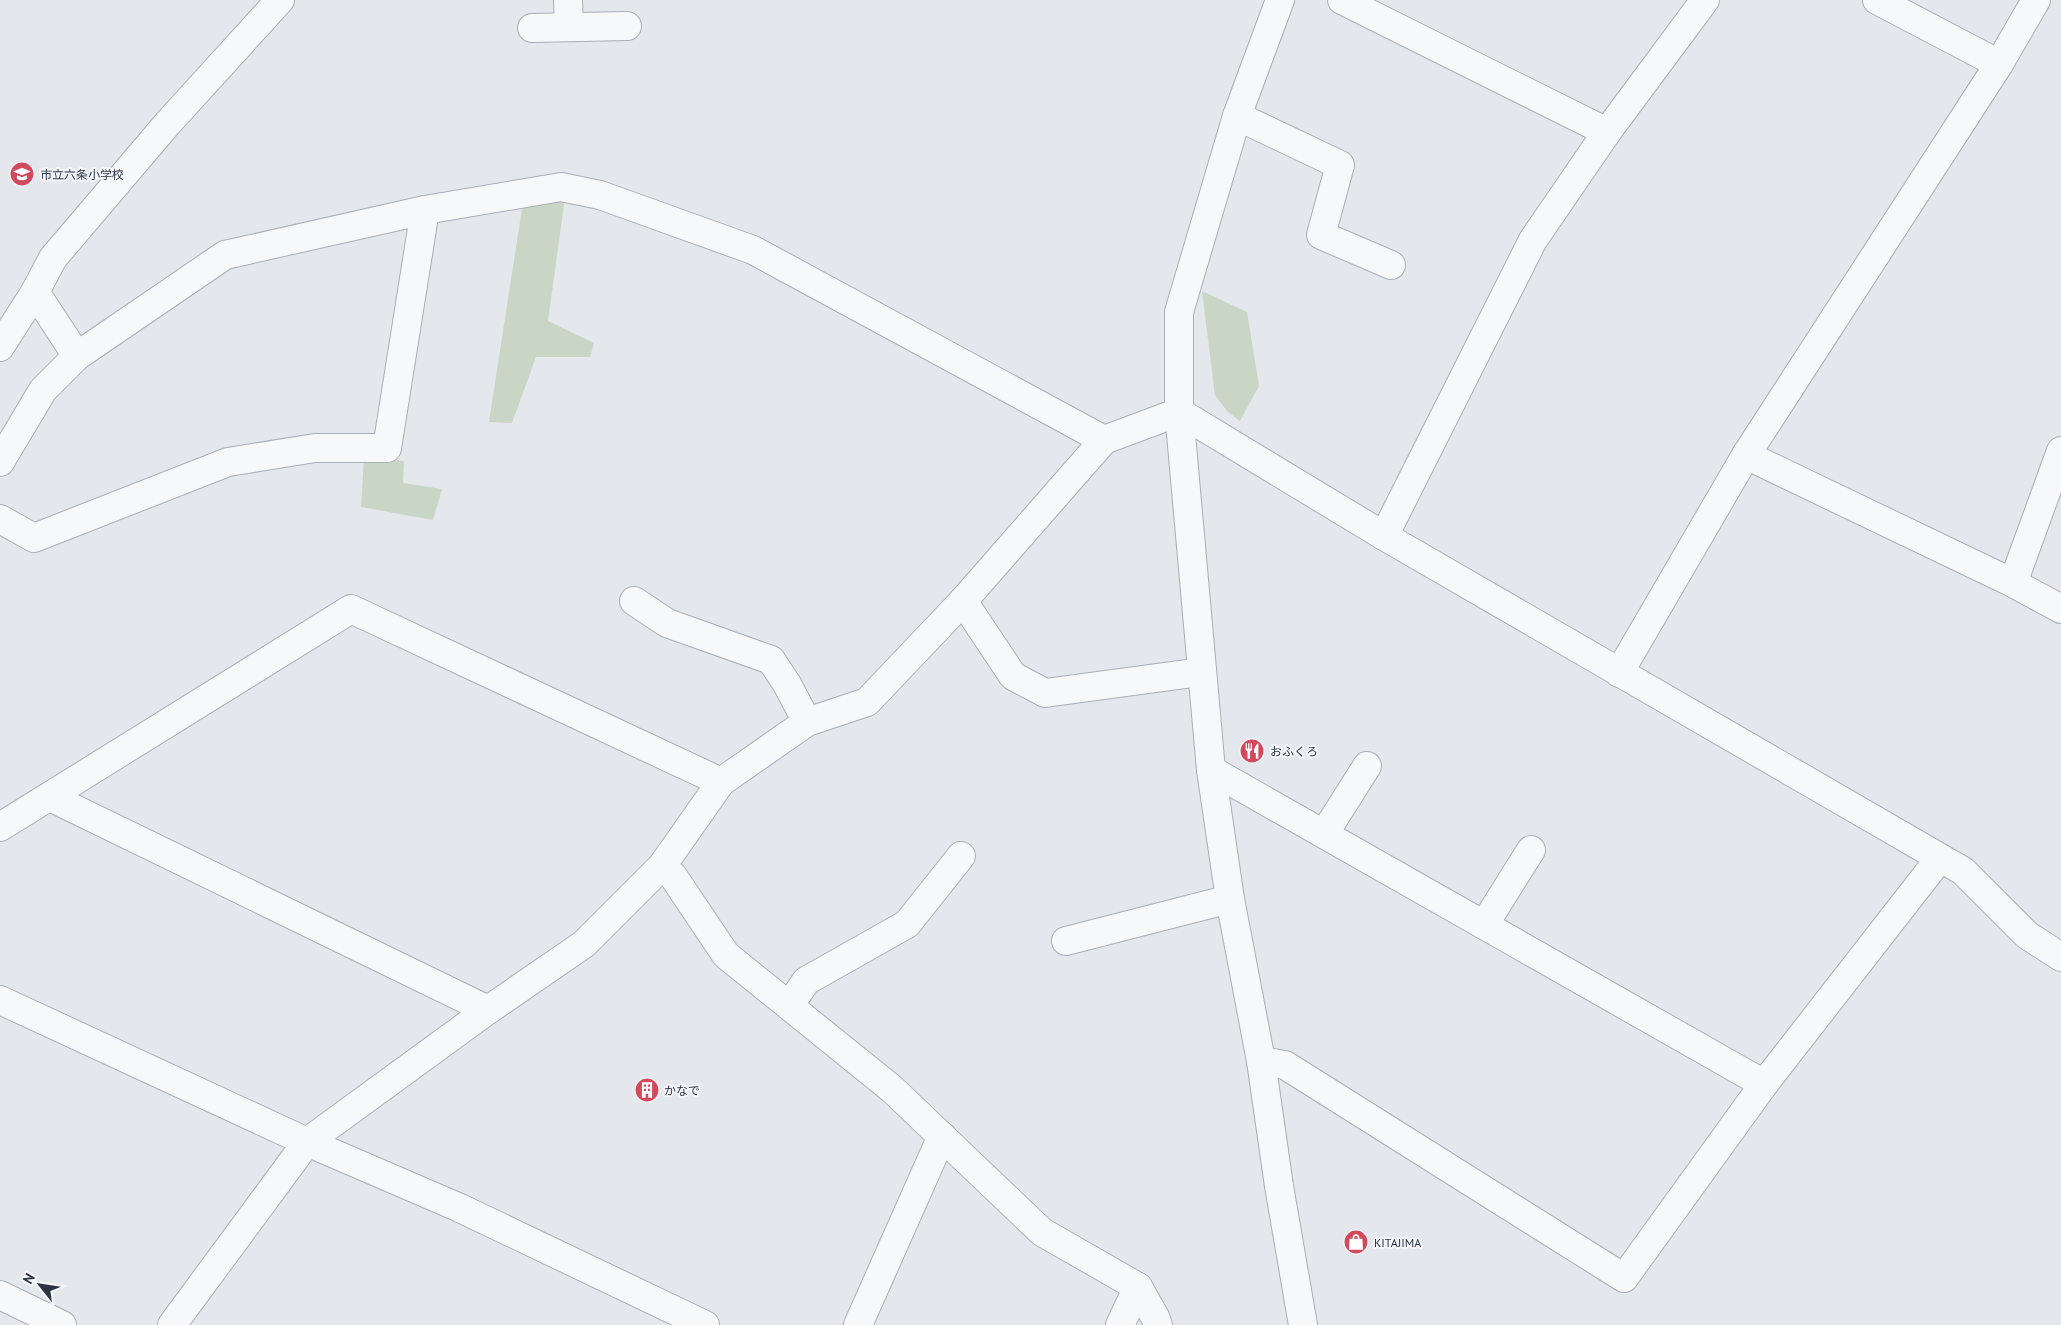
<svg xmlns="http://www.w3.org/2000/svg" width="2061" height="1325" font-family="'PT Sans','Noto Sans JP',sans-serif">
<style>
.green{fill:#c9d6c5}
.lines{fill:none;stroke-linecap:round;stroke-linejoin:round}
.minor-casing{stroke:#a9aeb7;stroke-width:30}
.minor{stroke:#f7f8fa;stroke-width:28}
.labels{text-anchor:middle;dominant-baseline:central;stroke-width:4;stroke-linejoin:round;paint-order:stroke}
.poi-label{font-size:12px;fill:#2b3445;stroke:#f4f6f9;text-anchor:start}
</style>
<rect width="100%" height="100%" fill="#e4e7ec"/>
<!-- green -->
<g class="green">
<polygon points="565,197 548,321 594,343 590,357 536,357 512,423 489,422 523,202"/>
<polygon points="1202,291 1247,312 1259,386 1240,421 1227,411 1215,395"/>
<polygon points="364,457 404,461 403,483 442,489 433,520 361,507"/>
</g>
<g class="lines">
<defs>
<g id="minor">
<polyline points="568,0 569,27"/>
<polyline points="1280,0 1237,116 1179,312 1179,412 1211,770 1230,899 1261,1061 1279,1186 1303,1325"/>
<polyline points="1342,0 1607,132"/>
<polyline points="532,28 627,26"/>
<polyline points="1999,64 2036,0"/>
<polyline points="1237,116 1340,165 1321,235 1391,265"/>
<polyline points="35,292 77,356"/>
<polyline points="0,347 35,292 53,258 168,123 280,0"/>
<polyline points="1179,412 1384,536 1963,871 2027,935 2061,957"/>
<polyline points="1746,455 2013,583 2061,609"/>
<polyline points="0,462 43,390 77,356 225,255 425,210 561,187 600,195 753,250 1104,440 1179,412"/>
<polyline points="0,519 34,538 228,462 315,448 387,448 425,210"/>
<polyline points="1384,536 1533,240 1607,132 1705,0"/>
<polyline points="2013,583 2061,451"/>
<polyline points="634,601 667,623 771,660 787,684 807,722"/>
<polyline points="963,601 1104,440"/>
<polyline points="1619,673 1746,455 1999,64 1877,0"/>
<polyline points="1211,770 1764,1084 1624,1278 1285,1065 1261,1061"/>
<polyline points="50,797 488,1010"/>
<polyline points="0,827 351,609 721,782"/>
<polyline points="1324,834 1367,766"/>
<polyline points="1484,925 1531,850"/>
<polyline points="1066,941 1230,899"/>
<polyline points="0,1000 307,1142 460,1208 705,1325"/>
<polyline points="790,1005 806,981 907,924 961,856"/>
<polyline points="1764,1084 1940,858"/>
<polyline points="0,1295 62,1325"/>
<polyline points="172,1325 307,1142 488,1010 584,944 662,866"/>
<polyline points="858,1325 942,1136"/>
<polyline points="1120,1325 1138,1287"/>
<polyline points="1158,1325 1155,1317 1138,1287 1042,1232 892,1089 726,955 673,876 662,866 721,782 807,722 867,702 963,601 1013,676 1045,693 1201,672"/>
</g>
</defs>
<!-- minor casing -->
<use href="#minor" class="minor-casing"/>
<!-- minor -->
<use href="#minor" class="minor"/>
</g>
<!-- icons -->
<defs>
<symbol id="school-disc" viewBox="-11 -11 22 22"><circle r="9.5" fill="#d1495b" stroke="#f4f6f9"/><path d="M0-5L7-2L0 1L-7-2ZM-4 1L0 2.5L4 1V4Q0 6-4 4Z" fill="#fff"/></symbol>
<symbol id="restaurant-disc" viewBox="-11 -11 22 22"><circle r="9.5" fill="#d1495b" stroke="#f4f6f9"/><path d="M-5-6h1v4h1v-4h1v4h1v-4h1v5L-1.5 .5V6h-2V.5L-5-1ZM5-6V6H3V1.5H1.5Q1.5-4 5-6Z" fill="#fff"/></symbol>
<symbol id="building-disc" viewBox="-11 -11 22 22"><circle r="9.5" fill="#d1495b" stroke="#f4f6f9"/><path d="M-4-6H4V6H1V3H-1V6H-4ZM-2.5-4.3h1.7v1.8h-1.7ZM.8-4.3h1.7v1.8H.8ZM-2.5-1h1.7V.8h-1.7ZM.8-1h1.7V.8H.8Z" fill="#fff"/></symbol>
<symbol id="shop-disc" viewBox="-11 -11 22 22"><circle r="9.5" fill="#d1495b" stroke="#f4f6f9"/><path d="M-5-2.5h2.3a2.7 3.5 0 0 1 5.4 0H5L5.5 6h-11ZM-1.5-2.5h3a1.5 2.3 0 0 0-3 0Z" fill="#fff"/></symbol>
</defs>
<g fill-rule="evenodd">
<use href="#school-disc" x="8" y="160" width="28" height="28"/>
<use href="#restaurant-disc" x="1238" y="737" width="28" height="28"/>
<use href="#building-disc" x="633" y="1076" width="28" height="28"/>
<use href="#shop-disc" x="1342" y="1228" width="28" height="28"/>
</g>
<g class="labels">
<!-- poi labels -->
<g class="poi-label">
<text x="40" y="174">市立六条小学校</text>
<text x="1270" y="751">おふくろ</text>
<text x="664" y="1090">かなで</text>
<text x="1374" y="1242">KITAJIMA</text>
</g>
</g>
<!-- north arrow -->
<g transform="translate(40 1285) rotate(300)" stroke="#f4f6f9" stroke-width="4" paint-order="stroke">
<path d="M0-4L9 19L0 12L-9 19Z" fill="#2b3445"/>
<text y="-8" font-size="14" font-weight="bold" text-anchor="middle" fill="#2b3445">N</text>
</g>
</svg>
